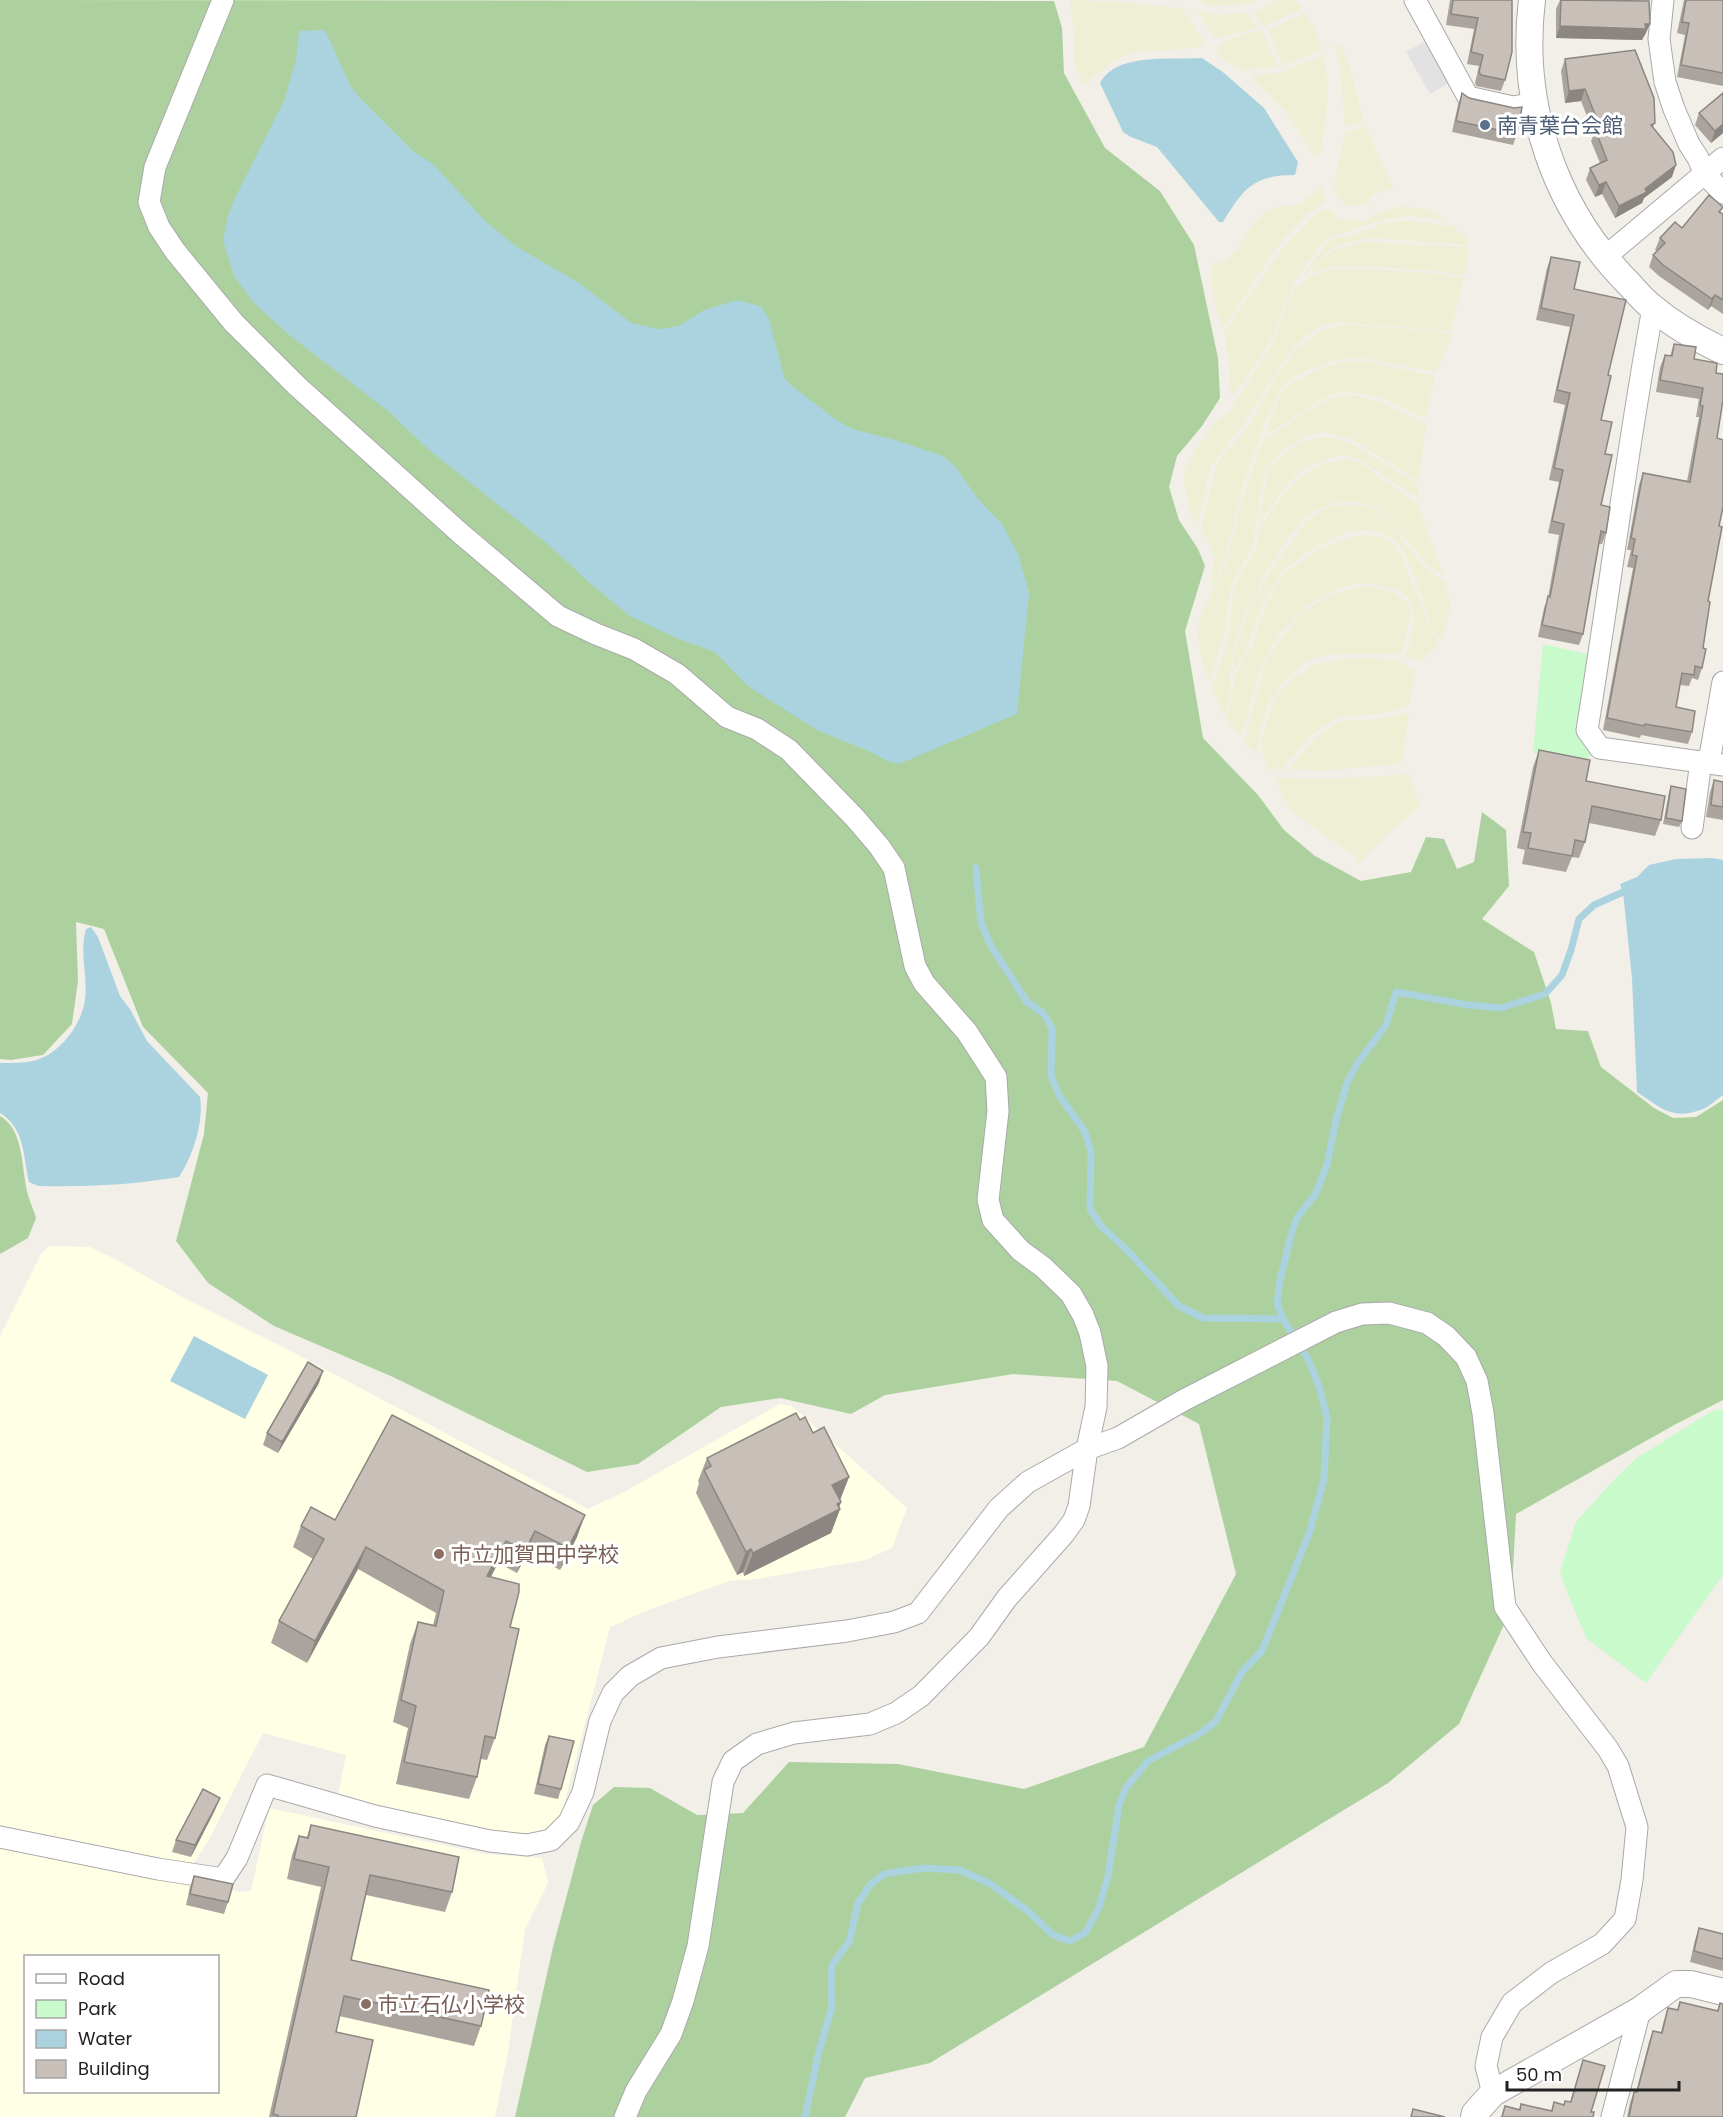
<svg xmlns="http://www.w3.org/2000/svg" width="1723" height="2117" font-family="Poppins,'Noto Sans JP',sans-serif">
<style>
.education{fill:#ffffe5;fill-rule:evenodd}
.farmland{fill:#eef0d5}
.forest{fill:#add19e}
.park{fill:#c8facc}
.parking{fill:#e2e2e2}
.water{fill:#aad3df}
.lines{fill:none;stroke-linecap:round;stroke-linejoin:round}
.stream{stroke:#aad3df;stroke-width:7}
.minor-casing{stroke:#a9a9a9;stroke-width:23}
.tertiary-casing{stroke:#a9a9a9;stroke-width:28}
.minor{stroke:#fff;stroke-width:21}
.tertiary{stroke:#fff;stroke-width:26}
.wall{fill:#aba49e}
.shaded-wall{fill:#8b8681}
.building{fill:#c7bfb8;stroke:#8b8681;stroke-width:1.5}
.service-dot{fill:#5c6f8a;stroke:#fff;stroke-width:2}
.education-dot{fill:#8d6e63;stroke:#fff;stroke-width:2}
.labels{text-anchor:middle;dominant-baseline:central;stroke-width:6;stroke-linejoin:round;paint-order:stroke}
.service-label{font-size:21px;fill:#4e5e75;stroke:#fff;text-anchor:start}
.education-label{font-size:21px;fill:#785e54;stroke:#fff;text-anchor:start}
</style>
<rect width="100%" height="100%" fill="#f2efe9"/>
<!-- education -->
<g class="education">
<polygon points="49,1246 90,1247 115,1259 184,1298 285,1348 588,1509 624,1492 780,1404 792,1406 907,1508 892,1548 865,1560 757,1579 729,1581 648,1610 610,1627 560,1820 549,1833 537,1837 506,1833 338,1796 346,1755 263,1733 207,1843 194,1863 187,1867 0,1825 0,1336 41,1254"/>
<path d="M269 1808 485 1854 542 1858 548 1883 525 1929 508 2052 495 2117H0V1846L240 1892 251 1891ZM26 1956H218V2092H26Z"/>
</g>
<!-- farmland -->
<g class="farmland">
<polygon points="1070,0 1123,2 1181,8 1204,41 1197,48 1137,52 1116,59 1084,85 1073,61 1074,37"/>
<polygon points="1200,0 1256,0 1242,5 1208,6"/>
<polygon points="1277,0 1295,0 1303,9 1263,27 1252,14"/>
<polygon points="1197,11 1217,15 1247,13 1258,28 1216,38"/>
<polygon points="1305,13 1313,25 1323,50 1282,66 1269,30"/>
<polygon points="1262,30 1278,66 1242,71 1222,59 1215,49 1228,39"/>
<polygon points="1335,46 1342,46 1350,67 1364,122 1345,127 1340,64"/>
<polygon points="1324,55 1328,85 1326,119 1320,155 1315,156 1285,110 1250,76 1283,72"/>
<polygon points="1367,128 1376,151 1394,189 1372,194 1367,204 1358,206 1345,205 1336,194 1334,184 1346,131"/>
<polygon points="1322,185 1322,191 1326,202 1310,212 1281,242 1223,328 1213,300 1211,264 1226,261 1238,249 1250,228 1267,211 1281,206 1296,206 1312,196"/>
<polygon points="1406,206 1429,210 1448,221 1410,216 1387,219 1327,238 1300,272 1292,287 1270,342 1243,383 1231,397 1230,371 1224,332 1285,245 1319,211 1328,209 1334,212 1335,217 1364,222 1380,212"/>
<polygon points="1410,220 1454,227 1466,236 1468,245 1373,238 1360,240 1343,244 1328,251 1306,275 1304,274 1327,243 1334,237 1349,236 1386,223"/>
<polygon points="1362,242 1469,247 1464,276 1436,271 1362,266 1334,266 1314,273 1313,271 1320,261 1334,250"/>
<polygon points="1334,269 1363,269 1420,272 1464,278 1451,331 1337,322 1319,327 1306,336 1292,350 1279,368 1245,422 1210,468 1198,525 1190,512 1184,482 1184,471 1191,457 1216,421 1229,411 1272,345 1286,306 1294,289 1310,277"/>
<polygon points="1346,325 1426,330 1451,334 1447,349 1436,372 1361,358 1338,359 1304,372 1292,378 1281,389 1266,419 1244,482 1225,559 1212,591 1210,590 1214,559 1211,547 1201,529 1216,465 1251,422 1273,382 1297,348 1323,329"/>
<polygon points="1365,361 1435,376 1426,419 1385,399 1363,394 1343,392 1331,395 1316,403 1265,435 1279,397 1287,386 1326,366 1342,362"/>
<polygon points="1342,396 1356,396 1381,402 1426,424 1419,481 1353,440 1323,432 1310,434 1282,451 1273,459 1266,471 1259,501 1253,546 1231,586 1225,632 1209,683 1201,657 1198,636 1200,617 1226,563 1247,483 1263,440 1307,411 1330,399"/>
<polygon points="1322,437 1337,439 1356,446 1418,484 1417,498 1359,459 1339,455 1311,465 1300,472 1289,482 1259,523 1261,507 1269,470 1278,458 1300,443"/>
<polygon points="1346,459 1359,462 1418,504 1443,575 1435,571 1424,561 1379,508 1351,501 1335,503 1321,507 1306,516 1292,533 1264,576 1240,624 1234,650 1230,674 1231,689 1225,717 1212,687 1227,642 1234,588 1256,548 1260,527 1287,490 1297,479 1324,463"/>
<polygon points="1341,505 1359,505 1377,509 1390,523 1419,561 1439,579 1445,582 1451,605 1442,640 1434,632 1417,583 1403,550 1393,539 1379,532 1364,530 1347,532 1308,551 1282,572 1262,605 1244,656 1232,672 1235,652 1244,623 1252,602 1271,571 1305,522 1327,507"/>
<polygon points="1370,535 1381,537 1392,543 1400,553 1429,624 1439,643 1420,662 1406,657 1413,627 1413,609 1409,599 1399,591 1367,583 1347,585 1329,593 1311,603 1299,613 1280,633 1272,644 1258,676 1241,738 1227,720 1235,675 1253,645 1261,617 1275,587 1285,573 1315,551 1351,537"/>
<polygon points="1369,586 1392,592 1410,604 1410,618 1402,654 1340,654 1319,656 1303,664 1285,681 1269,702 1260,731 1257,755 1244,742 1263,671 1272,650 1301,614 1327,596 1353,588"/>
<polygon points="1369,658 1397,660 1416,671 1408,707 1383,713 1336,718 1309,737 1283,769 1269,769 1265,762 1262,750 1262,737 1272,705 1281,691 1295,677 1310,666 1340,659"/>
<polygon points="1409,712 1402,764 1320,771 1288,769 1317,736 1341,721 1381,719"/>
<polygon points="1409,774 1420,804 1409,816 1377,844 1359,865 1354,856 1294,813 1281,795 1277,778 1335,779"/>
</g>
<!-- forest -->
<g class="forest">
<polygon points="0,0 1054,1 1062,28 1064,73 1105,148 1160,191 1194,245 1218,358 1220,398 1202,426 1177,456 1169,487 1179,520 1198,549 1205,566 1185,631 1203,738 1258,795 1284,830 1315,856 1361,881 1411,872 1426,837 1444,839 1457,869 1474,862 1482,812 1506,830 1509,886 1482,919 1534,952 1551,1003 1556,1029 1588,1031 1601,1067 1654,1108 1673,1118 1696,1117 1723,1100 1723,1400 1676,1424 1516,1514 1511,1609 1459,1724 1388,1783 930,2063 865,2078 845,2117 515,2117 553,1947 581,1842 593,1805 614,1787 650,1788 697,1815 743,1813 789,1762 898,1764 1024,1789 1144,1747 1236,1574 1199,1424 1117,1381 1013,1374 885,1395 851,1414 780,1398 721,1407 638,1464 587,1472 393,1377 274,1326 208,1283 176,1241 204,1134 208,1093 143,1027 104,929 76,922 78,981 72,1024 43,1055 11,1060 0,1059"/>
<path d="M0 1116C25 1130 21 1170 28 1195 30 1203 34 1210 36 1218L28 1238 0 1254Z"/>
</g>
<!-- park -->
<g class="park">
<polygon points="1543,644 1595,656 1596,751 1578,764 1533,752"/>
<polygon points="1723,1409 1723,1575 1646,1683 1587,1639 1572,1605 1560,1572 1576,1522 1611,1483 1635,1459 1712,1411"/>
</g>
<!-- parking -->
<polygon class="parking" points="1425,41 1449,83 1430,94 1406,52"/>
<!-- water -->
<g class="water">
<polygon points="325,30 350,85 358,96 413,151 434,165 485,221 517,247 579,283 631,323 658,329 666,328 679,326 704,310 737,300 760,306 769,319 784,377 792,386 838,421 852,429 895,440 943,456 955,466 978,499 1002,524 1018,554 1029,593 1017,714 899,764 887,761 871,752 817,730 748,686 715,652 676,638 630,616 592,585 549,545 429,450 388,411 288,334 255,304 234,276 223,240 229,213 237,194 284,101 296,60 299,31"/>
<path d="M1202 58 1224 73 1264 108 1298 162 1295 175C1253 175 1243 189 1223 222H1219L1157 147 1131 137 1123 132 1100 83C1116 52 1172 60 1202 58Z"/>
<path d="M1712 858 1723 860V1095C1716 1099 1711 1106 1703 1109 1673 1121 1661 1108 1637 1092L1632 978 1623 892 1620 884 1637 877 1649 865 1676 859Z"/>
<path d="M91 927 98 937 120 996 130 1009 147 1041 200 1097C204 1122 193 1156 179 1177 131 1185 86 1187 38 1186L29 1182C23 1156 25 1128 0 1113V1063C11 1063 22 1063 33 1061 59 1055 82 1025 85 999 88 974 79 954 86 929Z"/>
<polygon points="194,1336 268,1375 245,1419 170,1381"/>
</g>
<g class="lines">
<!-- stream -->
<g class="stream">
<polyline points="976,868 981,923 991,946 1027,1002 1043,1013 1052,1028 1051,1076 1059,1095 1085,1132 1091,1152 1090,1209 1101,1226 1125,1248 1179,1306 1203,1318 1283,1319"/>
<polyline points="805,2117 819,2051 832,2007 831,1983 832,1965 849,1942 858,1903 870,1885 884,1874 923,1868 959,1870 989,1883 1028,1911 1053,1935 1070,1941 1085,1933 1098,1910 1108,1876 1119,1805 1126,1788 1148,1761 1201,1733 1216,1721 1242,1672 1262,1651 1310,1531 1324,1479 1327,1417 1319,1386 1308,1359 1283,1319 1277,1303 1280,1281 1292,1231 1298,1216 1315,1195 1327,1165 1336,1120 1347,1083 1357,1064 1386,1025 1396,992 1468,1005 1501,1008 1545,994 1562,975 1571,950 1579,919 1594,905 1623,892 1630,894"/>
</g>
<defs>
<g id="minor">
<polyline points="223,0 155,167 149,202 159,227 175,251 233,322 297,386 460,533 558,616 596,634 634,649 677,674 727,717 757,729 789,750 855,818 879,846 894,868 915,966 924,983 967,1032 996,1077 998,1111 988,1200 993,1220 1021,1251 1043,1267 1071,1294 1083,1315 1090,1333 1097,1366 1096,1407 1087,1449 1079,1506 1074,1520 1063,1535 1007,1598 979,1637 921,1696 896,1713 870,1724 794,1733 757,1744 733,1761 723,1782 698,1946 683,2001 671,2034 636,2091 625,2117"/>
<polyline points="1415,0 1468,97 1513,107 1535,103"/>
<polyline points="1663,0 1659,39 1665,82 1674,109 1689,144 1698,158 1705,174 1723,193"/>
<polyline points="1605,257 1723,158"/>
<path d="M1653 308C1627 448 1610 589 1587 730L1600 748 1723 765"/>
<polyline points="1709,762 1723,682"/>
<polyline points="1692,828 1701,761"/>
<polyline points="0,1837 158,1869 223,1879 237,1858 267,1785 375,1816 490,1841 527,1845 551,1840 569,1822 583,1792 600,1721 613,1693 630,1676 661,1658 718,1647 847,1631 894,1622 918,1613 999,1508 1028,1482 1087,1449 1118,1438 1184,1400 1336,1322 1362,1314 1389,1313 1427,1323 1446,1336 1466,1357 1477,1381 1483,1413 1505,1607 1542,1663 1608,1749 1618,1766 1637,1827 1632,1880 1625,1919 1602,1944 1551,1973 1512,2003 1492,2037 1486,2066 1493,2093"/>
<polyline points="1612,2117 1640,2010"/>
</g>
<g id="tertiary">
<path d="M1532 0C1519 106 1555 210 1630 285 1637 293 1644 301 1653 308 1672 324 1700 340 1723 351"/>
<polyline points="1474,2117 1475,2113 1493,2093 1640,2010 1676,1984 1691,1984 1723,1992"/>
</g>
</defs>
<!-- minor casing -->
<use href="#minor" class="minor-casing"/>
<!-- tertiary casing -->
<use href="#tertiary" class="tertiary-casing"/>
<!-- minor -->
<use href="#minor" class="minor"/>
<!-- tertiary -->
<use href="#tertiary" class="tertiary"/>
</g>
<!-- wall -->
<g class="wall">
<polygon points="1450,0 1512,0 1505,80 1501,91 1476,86 1475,83 1479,66 1467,64 1474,29 1446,25"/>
<polygon points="1560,0 1626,0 1645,35 1644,36 1642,40 1556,38 1556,9"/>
<polygon points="1684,0 1723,0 1723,86 1677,77 1685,35 1677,33"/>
<polygon points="1565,59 1655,123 1653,127 1672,177 1644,198 1642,203 1615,218 1602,194 1595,197 1586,180 1590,168 1600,163 1591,141 1594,134 1581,101 1565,103 1561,71"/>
<polygon points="1462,93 1517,134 1513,145 1452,132 1458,105"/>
<polygon points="1723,93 1723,133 1711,143 1695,125 1699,113"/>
<polygon points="1721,213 1723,214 1723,314 1711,306 1708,310 1659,276 1649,267 1653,255 1657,251 1655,250 1660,238 1682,228"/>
<polygon points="1551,257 1574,289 1608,375 1601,420 1605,454 1601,505 1606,533 1602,544 1599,544 1583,634 1579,645 1538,637 1544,608 1548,598 1559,535 1548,533 1559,482 1549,480 1565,405 1553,402 1570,327 1536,320 1547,268"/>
<polygon points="1674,344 1694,359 1716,373 1717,438 1708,601 1703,648 1702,668 1698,680 1692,678 1689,686 1680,685 1676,707 1692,732 1688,744 1641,735 1640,738 1603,730 1633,568 1627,567 1631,550 1627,550 1639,485 1643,473 1687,481 1699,417 1696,417 1699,399 1656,392 1660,367 1665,355 1670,356"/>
<polygon points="1539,750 1586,781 1661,820 1655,836 1589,823 1585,842 1579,858 1572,857 1566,872 1522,864 1525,850 1517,848 1533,767"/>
<polygon points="1714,780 1723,782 1723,820 1706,817 1710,792"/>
<polygon points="1671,786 1682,821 1679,827 1663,824 1669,792"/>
<polygon points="319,1383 278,1453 263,1445 267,1433"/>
<polygon points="392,1415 577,1537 560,1570 527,1553 517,1573 498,1563 491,1577 510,1627 495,1738 487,1760 481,1759 477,1777 469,1799 396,1784 408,1728 393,1722 410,1644 418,1622 433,1625 436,1613 358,1569 307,1663 271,1643 279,1621 313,1559 293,1547 301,1526 335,1520"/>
<polygon points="800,1420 813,1433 849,1477 840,1500 841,1502 839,1508 840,1509 831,1533 744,1576 743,1572 737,1575 696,1493 699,1483 698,1481 707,1458"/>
<polygon points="549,1736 561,1789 558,1799 534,1794 545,1745"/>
<polygon points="215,1810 191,1857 172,1852 176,1840"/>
<polygon points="311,1825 452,1892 445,1912 366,1895 351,1960 481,2026 474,2046 339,2016 336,2032 356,2117 269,2117 321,1887 287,1879 292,1855 299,1836 307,1837"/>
<polygon points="194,1876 228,1902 224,1914 186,1905 190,1887"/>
<polygon points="1699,1928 1723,1934 1723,1971 1690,1962 1695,1940"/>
<polygon points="1680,2002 1717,2011 1720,2003 1723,2117 1627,2117 1630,2103 1634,2092 1636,2092 1649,2042 1653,2031 1661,2032 1664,2020 1668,2008 1677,2010"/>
<polygon points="1583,2060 1591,2112 1593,2117 1501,2117 1505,2106 1519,2109 1521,2104 1551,2111 1554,2102 1564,2105 1570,2102"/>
</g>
<!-- shaded-wall -->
<g class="shaded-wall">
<polygon points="1650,24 1645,35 1644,36 1642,40 1556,38 1560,26"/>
<polygon points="1585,89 1581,101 1565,103 1569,91"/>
<polygon points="1723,124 1723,133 1711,143 1715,131"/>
<polygon points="1676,165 1672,177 1644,198 1642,203 1615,218 1619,206 1645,189"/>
<polygon points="1606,182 1602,194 1595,197 1599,185"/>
<polygon points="1715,295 1711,306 1708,310 1712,299"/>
<polygon points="323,1371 319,1383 278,1453 282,1442"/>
<polygon points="849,1477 840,1500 824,1508 832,1485"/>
<polygon points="841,1502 838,1510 840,1509 831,1533 744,1576 753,1553"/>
<polygon points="585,1515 577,1537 560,1570 568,1548"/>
<polygon points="535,1531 527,1553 517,1573 525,1551"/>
<polygon points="506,1541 498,1563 479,1598 487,1576"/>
<polygon points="366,1547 358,1569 307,1663 315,1641"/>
<polygon points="751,1549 743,1572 737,1575 746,1552"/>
<polygon points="220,1798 215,1810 191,1857 195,1845"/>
</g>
<!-- building -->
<g class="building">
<polygon points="1453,0 1512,0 1512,52 1505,80 1481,75 1479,72 1483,55 1471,52 1478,18 1451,14"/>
<polygon points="1561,0 1649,1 1650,24 1645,24 1646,29 1560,26"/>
<polygon points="1686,0 1723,0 1723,73 1681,65 1689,23 1682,22"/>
<polygon points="1635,50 1654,98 1655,123 1651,125 1673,152 1676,165 1645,189 1647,192 1619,206 1606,182 1599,185 1590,168 1607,160 1595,129 1600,127 1585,89 1569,91 1565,59"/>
<polygon points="1462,93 1469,98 1514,108 1522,107 1517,134 1456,121"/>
<polygon points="1723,93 1723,124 1715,131 1699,113"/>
<polygon points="1709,195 1723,207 1719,212 1723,214 1723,300 1715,295 1712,299 1663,265 1653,255 1665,243 1660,238 1675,222 1682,228"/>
<polygon points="1551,257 1580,262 1574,289 1626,300 1608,375 1611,376 1601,420 1612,422 1605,454 1612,455 1601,505 1610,507 1606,533 1601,531 1583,634 1542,625 1548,596 1550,597 1564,524 1552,521 1563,470 1554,468 1570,393 1557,390 1574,315 1541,308"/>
<polygon points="1674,344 1696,347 1694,359 1717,363 1716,373 1723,374 1723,400 1717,438 1723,440 1723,507 1719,526 1722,527 1708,601 1710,602 1703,648 1706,649 1702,668 1695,666 1694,675 1682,673 1676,707 1695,711 1692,732 1645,724 1644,726 1607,718 1637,556 1632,555 1635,539 1631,538 1643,473 1690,482 1703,406 1700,405 1703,388 1660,380 1665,355 1672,356"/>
<polygon points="1539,750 1590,760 1586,781 1665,796 1661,820 1592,806 1585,842 1575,840 1572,856 1528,848 1531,833 1523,832"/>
<polygon points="1714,780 1723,782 1723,807 1711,805"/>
<polygon points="1671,786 1686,789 1682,821 1666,818"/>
<polygon points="308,1362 323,1371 282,1442 267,1433"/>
<polygon points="796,1413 800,1420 805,1417 813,1433 824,1427 849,1477 832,1485 841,1502 837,1504 840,1509 753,1553 751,1549 746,1552 704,1470 711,1466 707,1458"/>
<polygon points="392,1415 585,1515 568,1548 535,1531 525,1551 506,1541 487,1576 519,1584 519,1592 510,1627 519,1629 495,1738 485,1736 477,1777 404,1762 416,1706 401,1700 418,1622 436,1626 444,1591 366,1547 315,1641 279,1621 324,1539 301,1526 311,1507 335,1520"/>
<polygon points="549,1736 574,1741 561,1789 538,1784"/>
<polygon points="203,1789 220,1798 195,1845 176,1840"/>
<polygon points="311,1825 459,1857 452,1892 370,1875 351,1960 489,1990 481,2026 344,1996 336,2032 373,2040 356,2117 278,2117 278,2115 273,2114 329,1867 294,1859 299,1836 308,1838"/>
<polygon points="194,1876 233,1884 228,1902 190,1894"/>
<polygon points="1699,1928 1723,1934 1723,1959 1694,1951"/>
<polygon points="1680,2002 1718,2011 1720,2003 1723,2004 1723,2117 1629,2117 1634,2092 1637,2092 1653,2031 1662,2033 1668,2008 1678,2010"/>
<polygon points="1583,2060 1605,2066 1591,2112 1594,2112 1593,2117 1502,2117 1505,2106 1520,2110 1521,2104 1552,2111 1554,2102 1564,2105 1565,2101 1571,2102"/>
<polygon points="1413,2109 1445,2117 1411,2117"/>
</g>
<!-- markers -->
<circle class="service-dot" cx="1485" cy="125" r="6"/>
<g class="education-dot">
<circle cx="439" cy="1554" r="6"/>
<circle cx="366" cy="2004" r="6"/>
</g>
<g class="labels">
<!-- service labels -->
<g class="service-label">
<text x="1497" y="125">南青葉台会館</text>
</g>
<!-- education labels -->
<g class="education-label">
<text x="451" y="1554">市立加賀田中学校</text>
<text x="378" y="2004">市立石仏小学校</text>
</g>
</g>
<!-- legend -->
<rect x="24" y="1955" width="195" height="138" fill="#ffffff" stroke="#a7a7a7" stroke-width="1.5"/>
<rect x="36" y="1974" width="30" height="9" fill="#ffffff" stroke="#a7a7a7" stroke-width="1.5"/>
<text x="78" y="1985" font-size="18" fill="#222222">Road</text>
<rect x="36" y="2000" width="30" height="18" fill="#c8facc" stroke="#a7a7a7" stroke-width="1.5"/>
<text x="78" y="2015" font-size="18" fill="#222222">Park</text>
<rect x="36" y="2030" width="30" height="18" fill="#aad3df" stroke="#a7a7a7" stroke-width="1.5"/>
<text x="78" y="2045" font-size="18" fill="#222222">Water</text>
<rect x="36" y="2060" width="30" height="18" fill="#c7bfb8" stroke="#a7a7a7" stroke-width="1.5"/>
<text x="78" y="2075" font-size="18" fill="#222222">Building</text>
<!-- scale -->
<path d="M1507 2081v9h172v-9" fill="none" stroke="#222222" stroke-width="3"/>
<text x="1516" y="2081" font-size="18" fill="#222222" stroke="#ffffff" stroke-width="4.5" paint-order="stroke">50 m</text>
</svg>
